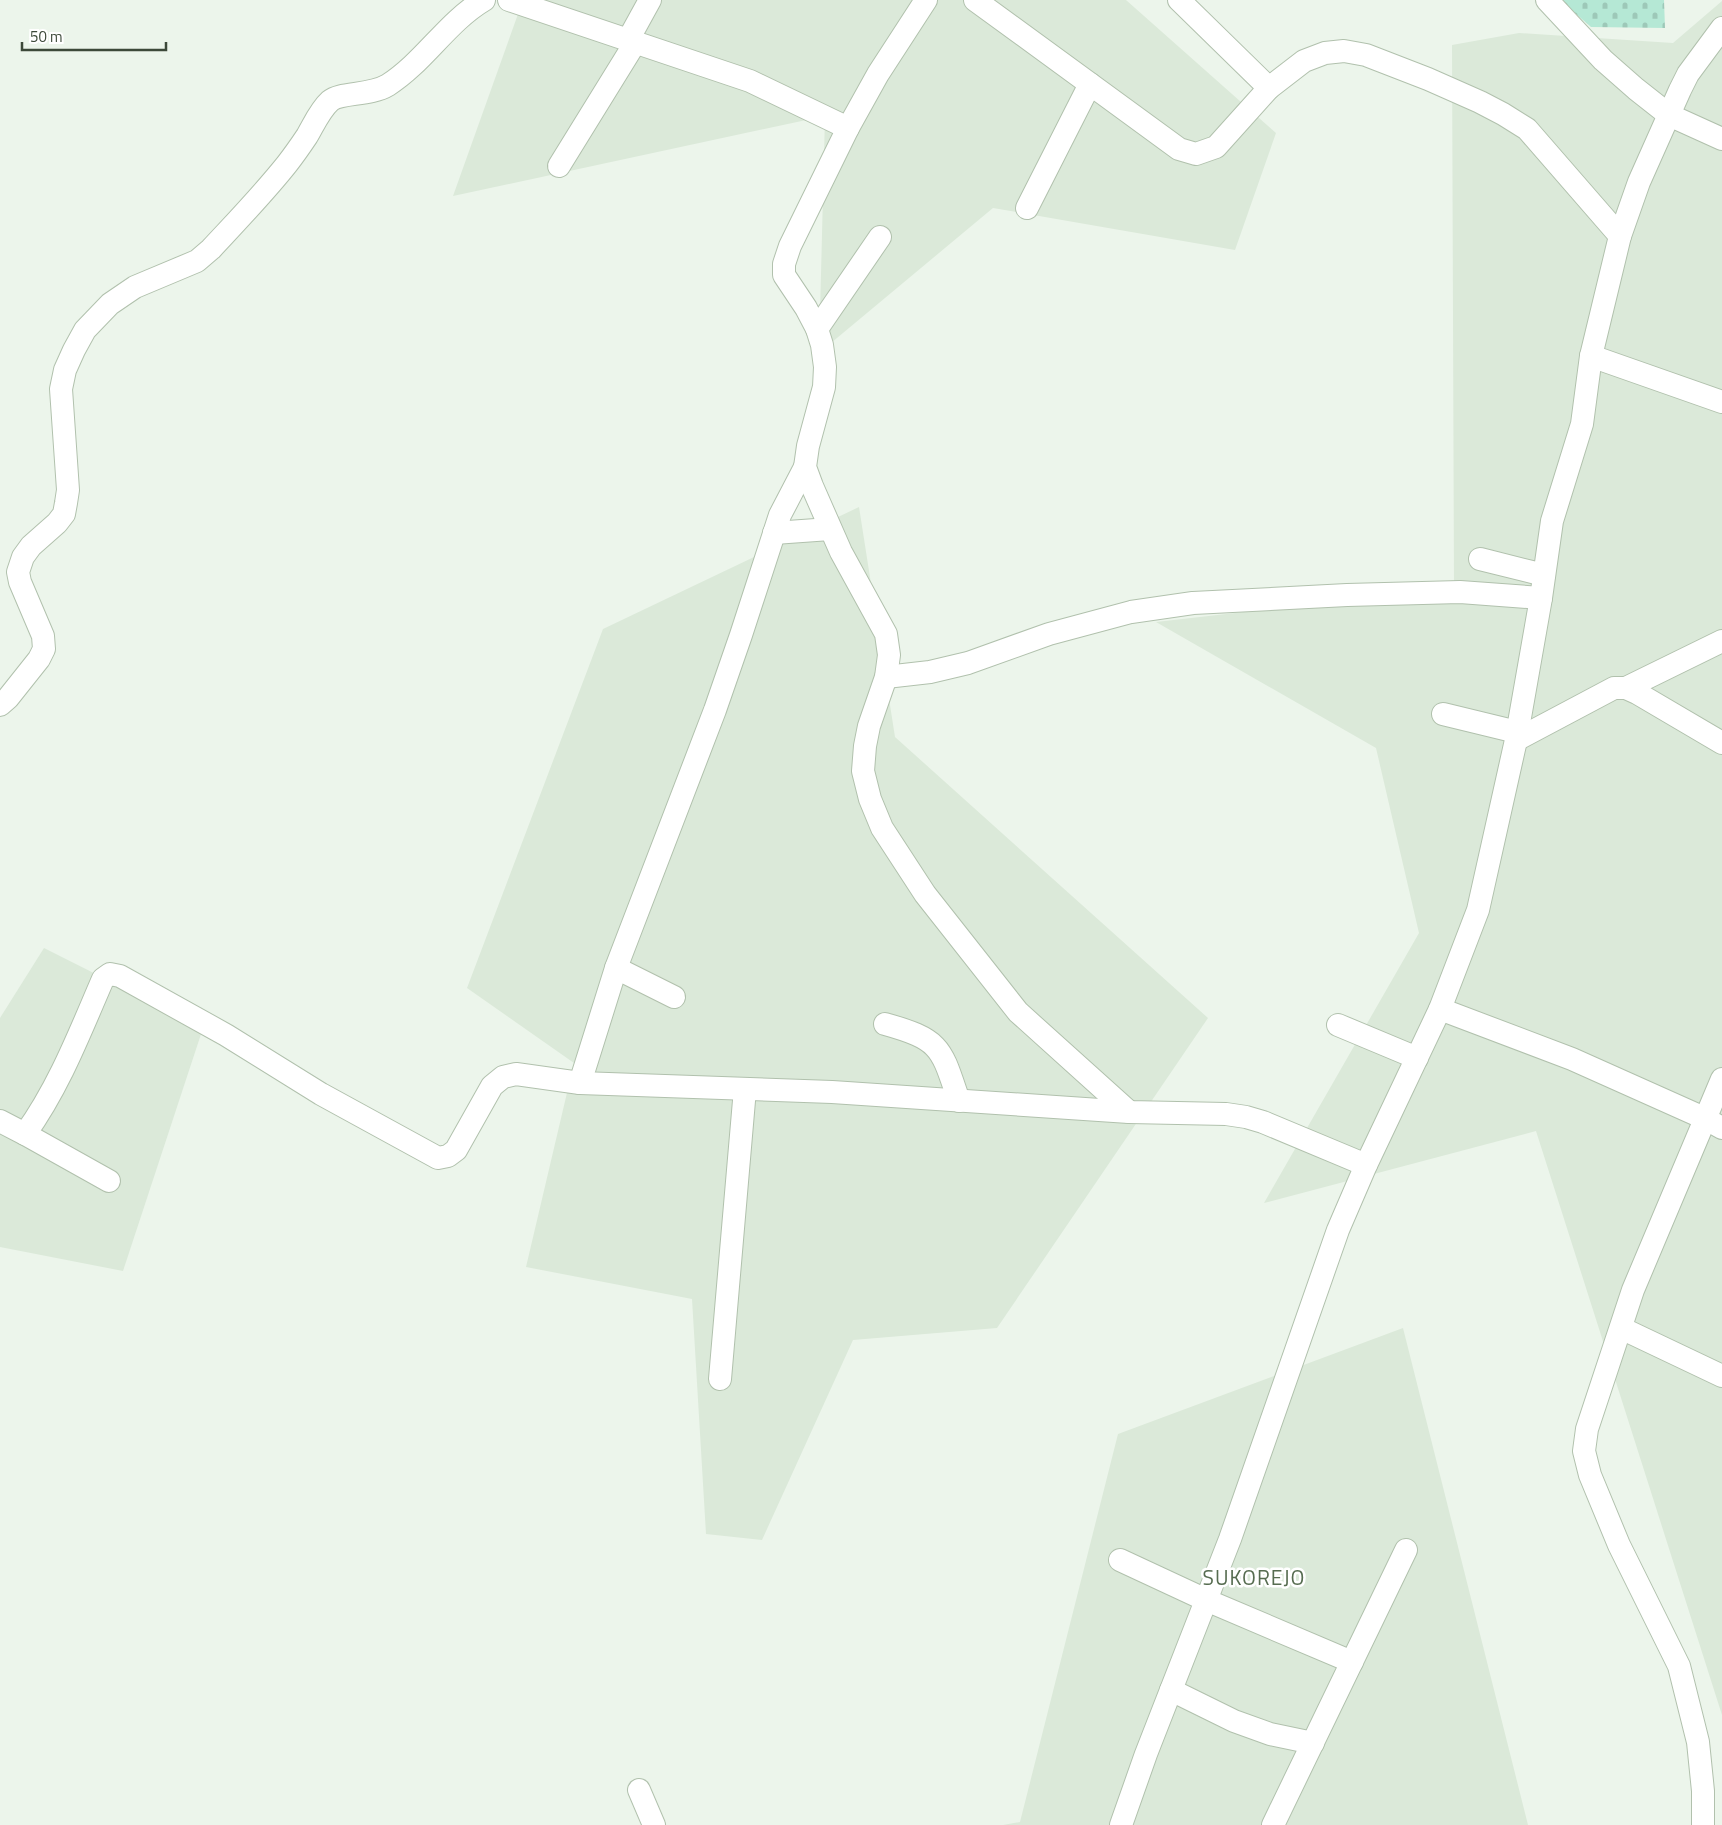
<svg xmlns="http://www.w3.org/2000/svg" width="1722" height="1825" font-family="'Titillium Web',sans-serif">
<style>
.residential{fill:#dbe9d9}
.cemetery{fill:url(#cemetery-stones)}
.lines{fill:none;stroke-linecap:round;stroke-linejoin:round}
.minor-casing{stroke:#b1c1ad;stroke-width:24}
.minor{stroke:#fff;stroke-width:22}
.labels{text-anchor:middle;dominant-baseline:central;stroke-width:5;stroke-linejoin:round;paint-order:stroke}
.quarter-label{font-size:21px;letter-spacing:1px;fill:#566c50;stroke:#fff}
</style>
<defs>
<pattern id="cemetery-stones" width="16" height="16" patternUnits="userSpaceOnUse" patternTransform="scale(1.25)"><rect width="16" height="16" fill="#b5e8d5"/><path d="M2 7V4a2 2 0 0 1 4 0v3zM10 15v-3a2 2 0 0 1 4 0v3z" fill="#9dc8b8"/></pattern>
</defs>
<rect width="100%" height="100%" fill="#ecf5eb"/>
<!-- residential -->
<g class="residential">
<polygon points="523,0 1126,0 1276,133 1235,250 993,208 819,353 825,116 453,196"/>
<polygon points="1722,1 1722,1715 1536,1131 1264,1203 1419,933 1376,748 1156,622 1454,588 1452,45 1519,33 1673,43"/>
<polygon points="859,507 895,737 1208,1018 997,1328 853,1340 762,1540 706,1534 692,1299 526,1267 574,1063 467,988 603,629"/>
<polygon points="44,948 203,1028 123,1271 0,1247 0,1018"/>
<polygon points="1403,1328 1528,1825 1003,1825 1020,1822 1118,1434"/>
</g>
<!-- cemetery -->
<polygon class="cemetery" points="1560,0 1664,0 1665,28 1591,27"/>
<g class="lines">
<defs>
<g id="minor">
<polyline points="509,0 750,81 848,128"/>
<polyline points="926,0 878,74 848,128 790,246 784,264 784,275 806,308 817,329 822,345 825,367 824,387 808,446 805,467 812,486 841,552 886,634 889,655 886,677 869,726 865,746 863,771 870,799 882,828 925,894 1018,1012 1129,1112"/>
<polyline points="975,0 1179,149 1196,154 1216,147 1269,88"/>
<polyline points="1179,0 1269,88 1304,61 1325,53 1344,51 1366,55 1428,79 1480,102 1503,114 1527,129 1620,236"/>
<polyline points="1547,0 1603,60 1636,89 1669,115 1722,139"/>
<polyline points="628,40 650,0"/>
<polyline points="559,166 635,43"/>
<polyline points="1027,208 1090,84"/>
<polyline points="817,329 880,237"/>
<polyline points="1591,356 1722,402"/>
<polyline points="774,533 830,529"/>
<polyline points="1480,559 1544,575"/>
<polyline points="886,677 930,672 968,663 1049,634 1131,612 1193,603 1347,595 1460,592 1541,598"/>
<polyline points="1626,688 1722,641"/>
<path d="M0 705 8 698 39 659 44 649 43 636 20 582 18 572 23 557 31 546 57 523 64 514 66 503 68 490 61 389 65 370 74 350 85 330 110 304 135 287 197 261 211 249C237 221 264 193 287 164 294 155 301 145 307 136 314 124 320 110 330 101 340 92 370 96 388 85 424 62 447 22 484 0"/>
<polyline points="1443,714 1517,732"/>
<polyline points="1516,740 1614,688 1626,688 1637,693 1722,743"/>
<polyline points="616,968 674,997"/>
<polyline points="1440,1009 1572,1059 1704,1118 1722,1128"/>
<path d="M885 1024C942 1040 941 1048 959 1101"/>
<polyline points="1338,1025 1417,1058"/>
<polyline points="580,1083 832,1092 1129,1112 1226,1114 1246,1117 1263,1122 1366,1165"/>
<path d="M0 1121 25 1134C59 1087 80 1032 103 979L110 974 120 976 226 1035 321 1094 438 1158 448 1156 456 1150 492 1086 503 1077 516 1074 580 1083 616 968 715 710 741 635 780 515 805 467"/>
<polyline points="25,1134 109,1181"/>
<polyline points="1621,1328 1722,1376"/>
<polyline points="720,1379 745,1089"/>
<polyline points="1120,1560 1206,1600 1352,1662"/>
<polyline points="1171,1690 1234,1721 1270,1734 1313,1743"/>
<polyline points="639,1790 654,1825"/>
<polyline points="1121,1825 1146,1754 1230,1539 1338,1230 1366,1165 1440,1009 1478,910 1516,740 1541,598 1552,521 1582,424 1591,356 1620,236 1639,182 1680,90 1688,74 1722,28"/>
<polyline points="1273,1825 1406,1550"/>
<polyline points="1703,1825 1703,1791 1698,1742 1679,1666 1619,1545 1590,1475 1584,1451 1587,1429 1633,1290 1722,1079"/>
</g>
</defs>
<!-- minor casing -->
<use href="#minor" class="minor-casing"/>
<!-- minor -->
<use href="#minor" class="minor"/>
</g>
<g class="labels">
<!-- quarter labels -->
<g class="quarter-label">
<text x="1254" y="1577">SUKOREJO</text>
</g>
</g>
<!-- scale -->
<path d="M22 42v8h144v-8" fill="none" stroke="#3c4939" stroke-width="2.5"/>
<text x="30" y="42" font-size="15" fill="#3c4939" stroke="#ffffff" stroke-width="4" paint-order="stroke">50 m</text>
</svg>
